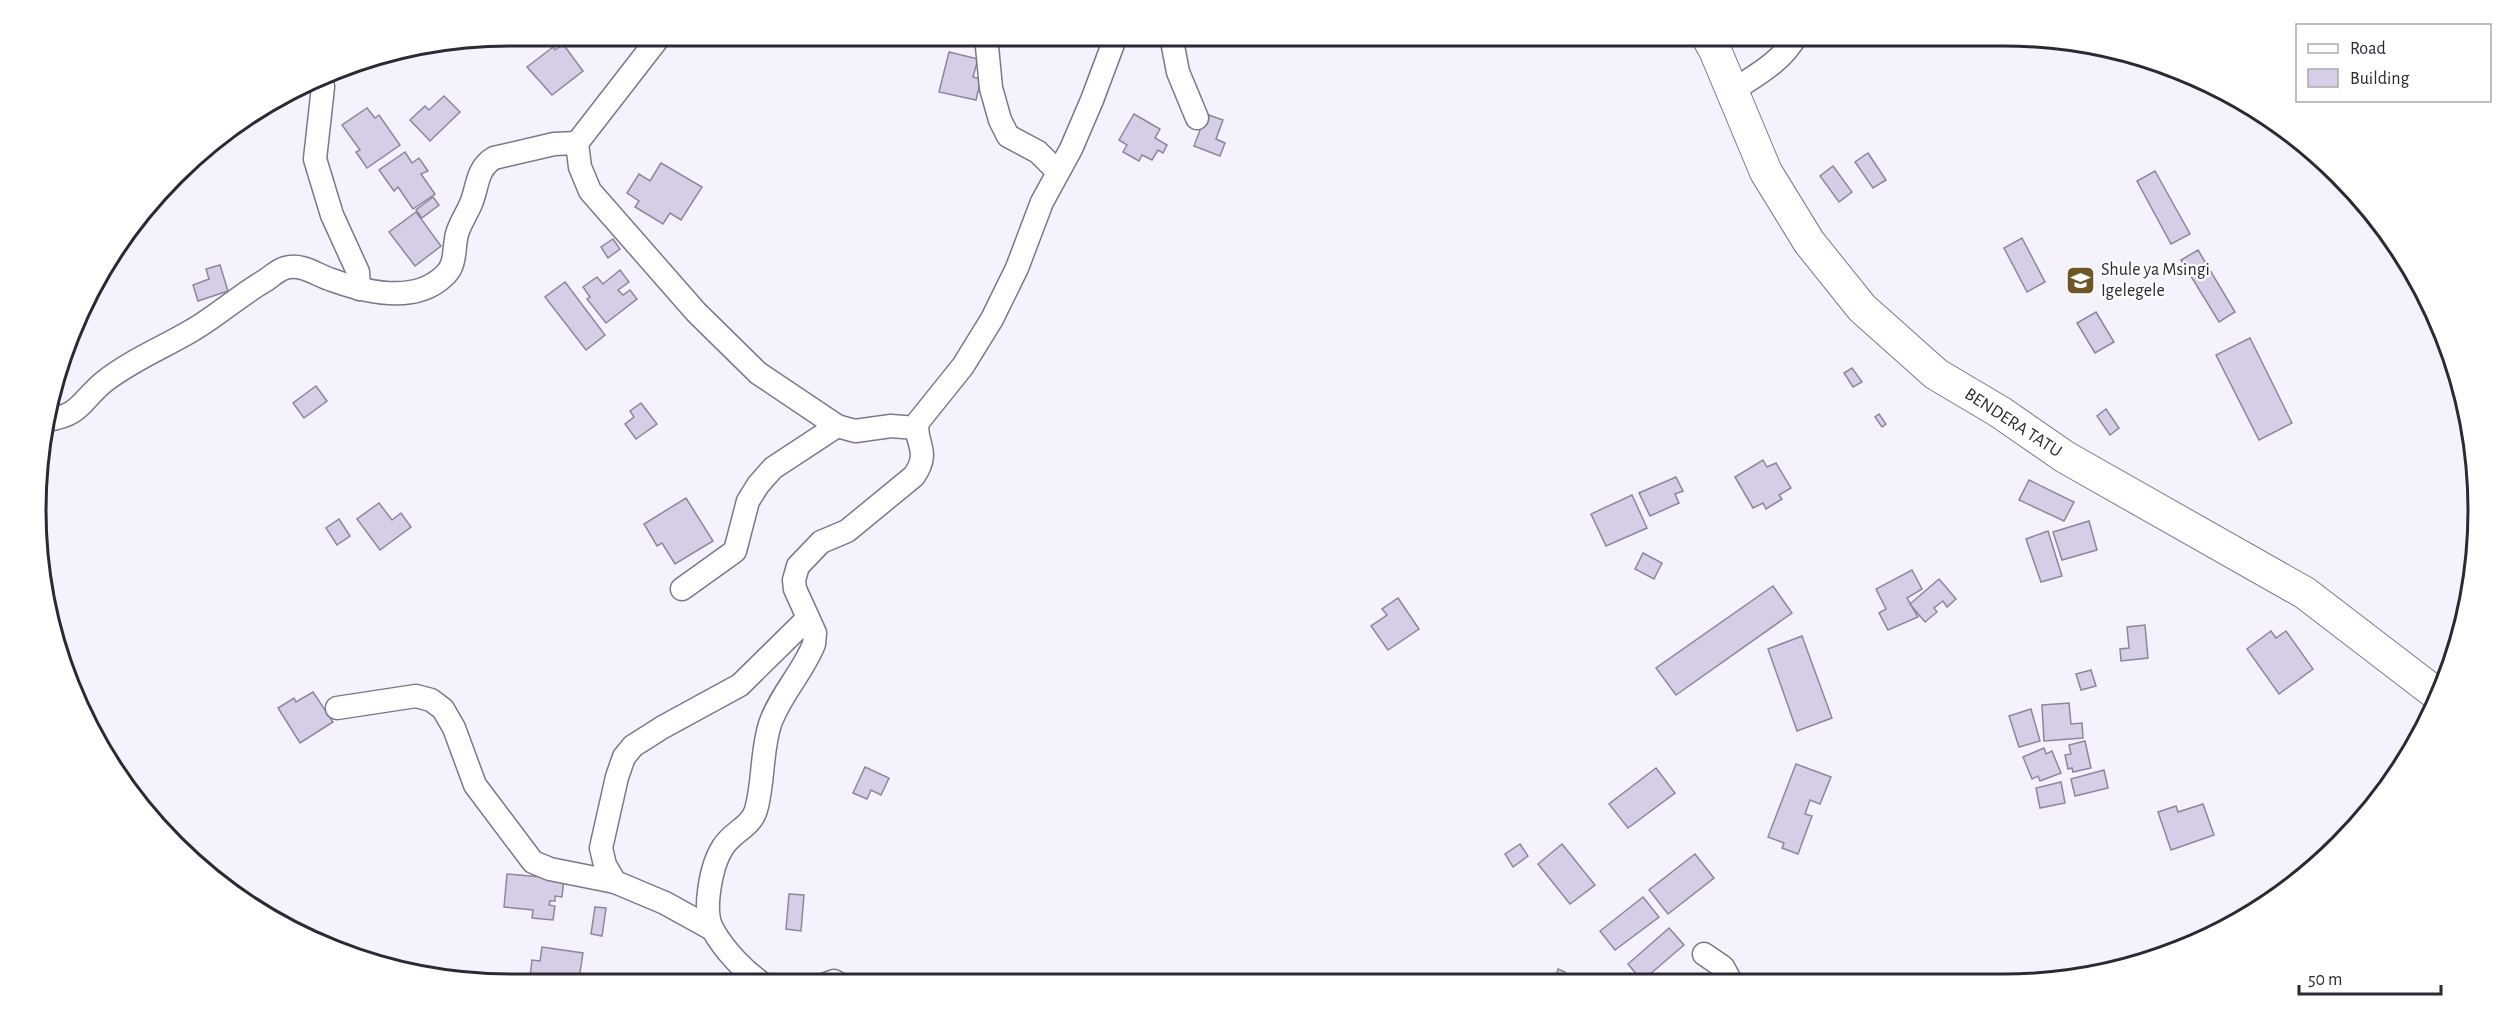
<svg xmlns="http://www.w3.org/2000/svg" width="2515" height="1021" font-family="'Alegreya Sans',sans-serif">
<style>
.building{fill:#d6cde6;stroke:#8e869c;stroke-width:1.5}
.lines{fill:none;stroke-linecap:round;stroke-linejoin:round}
.minor-casing{stroke:#7e768c;stroke-width:25}
.secondary-casing{stroke:#7e768c;stroke-width:34}
.minor{stroke:#fff;stroke-width:22}
.secondary{stroke:#fff;stroke-width:32}
.labels{text-anchor:middle;dominant-baseline:central;stroke-width:4.5;stroke-linejoin:round;paint-order:stroke}
.poi-label{font-size:18px;fill:#2c2932;stroke:#fff;text-anchor:start}
.street-label{font-size:18px;fill:#2c2932;stroke:#fff}
.rim{fill:none;stroke:#2c2932;stroke-width:3}
</style>
<rect width="100%" height="100%" fill="#f6f2fd"/>
<!-- building -->
<g class="building">
<polygon points="563,44 583,71 552,95 527,67 553,47 555,50"/>
<polygon points="949,52 978,59 973,77 981,79 976,100 939,92"/>
<polygon points="444,96 460,112 430,141 410,120 425,106 429,110"/>
<polygon points="367,108 375,118 379,115 400,145 367,168 356,152 360,150 342,125"/>
<polygon points="1134,114 1160,129 1155,138 1167,145 1163,153 1158,150 1152,160 1142,155 1139,161 1123,152 1127,145 1119,140"/>
<polygon points="1206,114 1223,120 1216,139 1225,143 1220,156 1194,146"/>
<polygon points="405,152 412,163 419,158 428,171 421,174 435,194 413,209 398,187 394,191 379,170"/>
<polygon points="1868,153 1886,180 1873,188 1855,162"/>
<polygon points="661,163 702,187 681,220 670,213 663,224 635,207 639,201 627,193 639,174 650,181"/>
<polygon points="1833,166 1852,192 1839,202 1820,176"/>
<polygon points="2155,171 2190,234 2171,244 2137,181"/>
<polygon points="433,197 439,205 422,218 416,210"/>
<polygon points="416,212 441,246 415,266 389,232"/>
<polygon points="2022,238 2045,282 2027,292 2004,248"/>
<polygon points="613,239 620,249 608,258 601,247"/>
<polygon points="2198,250 2235,312 2219,322 2181,260"/>
<polygon points="220,265 228,291 198,301 193,285 209,279 206,269"/>
<polygon points="620,270 629,282 618,290 623,295 630,290 637,299 606,323 587,299 590,297 583,287 597,277 603,284"/>
<polygon points="565,282 605,335 586,350 545,297"/>
<polygon points="2096,312 2114,342 2095,353 2077,323"/>
<polygon points="2250,338 2292,423 2259,440 2216,355"/>
<polygon points="1852,368 1862,382 1853,387 1844,373"/>
<polygon points="316,386 327,401 304,418 293,403"/>
<polygon points="641,403 657,424 636,439 625,424 634,417 630,411"/>
<polygon points="2106,409 2119,428 2110,435 2097,416"/>
<polygon points="1879,414 1886,424 1882,427 1875,417"/>
<polygon points="1763,460 1767,467 1776,463 1791,488 1779,495 1782,499 1766,509 1763,503 1753,508 1735,477"/>
<polygon points="1676,477 1683,491 1675,494 1679,503 1650,516 1639,493"/>
<polygon points="2029,480 2074,502 2064,521 2019,500"/>
<polygon points="1632,495 1647,528 1606,546 1591,514"/>
<polygon points="686,498 713,541 675,564 662,543 657,546 644,524"/>
<polygon points="379,503 392,520 401,513 411,527 380,550 357,519"/>
<polygon points="339,519 350,536 337,545 326,528"/>
<polygon points="2089,521 2097,550 2062,560 2053,532"/>
<polygon points="2048,531 2062,576 2041,582 2026,539"/>
<polygon points="1643,553 1662,563 1654,579 1635,569"/>
<polygon points="1912,570 1922,589 1907,598 1918,617 1888,630 1879,613 1886,609 1876,589"/>
<polygon points="1939,579 1956,599 1947,607 1943,601 1934,608 1937,612 1925,622 1910,604"/>
<polygon points="1773,586 1792,613 1676,695 1656,668"/>
<polygon points="1398,598 1419,629 1388,650 1371,626 1387,615 1382,609"/>
<polygon points="2145,625 2148,658 2121,661 2120,649 2129,648 2127,627"/>
<polygon points="2271,631 2276,638 2286,631 2313,669 2279,694 2247,649"/>
<polygon points="1802,636 1832,718 1797,731 1768,649"/>
<polygon points="2091,670 2096,686 2081,690 2076,674"/>
<polygon points="313,692 333,722 300,743 278,708 294,698 296,702"/>
<polygon points="2069,703 2071,724 2082,723 2083,738 2044,741 2042,705"/>
<polygon points="2031,709 2040,741 2019,747 2009,716"/>
<polygon points="2085,741 2091,768 2073,772 2072,768 2068,769 2065,755 2071,754 2069,745"/>
<polygon points="2044,748 2046,754 2052,751 2061,773 2040,781 2038,776 2032,779 2023,757"/>
<polygon points="1796,764 1831,777 1820,804 1810,800 1805,814 1812,816 1798,854 1782,848 1784,843 1768,837"/>
<polygon points="865,767 889,778 881,795 871,790 867,799 853,793"/>
<polygon points="1656,768 1675,793 1628,828 1609,804"/>
<polygon points="2104,770 2108,788 2075,796 2071,779"/>
<polygon points="2061,782 2065,803 2040,808 2036,788"/>
<polygon points="2203,804 2214,835 2171,850 2158,812 2176,806 2178,812"/>
<polygon points="1520,844 1528,856 1513,867 1505,854"/>
<polygon points="1562,844 1595,885 1570,904 1538,864"/>
<polygon points="1695,854 1714,878 1668,914 1649,890"/>
<polygon points="507,874 564,879 562,897 555,896 555,901 550,901 549,905 555,906 553,920 532,918 533,910 504,907"/>
<polygon points="789,894 804,895 801,931 786,929"/>
<polygon points="1643,897 1659,917 1615,950 1600,931"/>
<polygon points="595,907 606,908 602,936 591,934"/>
<polygon points="1669,928 1684,945 1642,981 1628,964"/>
<polygon points="542,947 583,953 579,979 573,978 572,982 530,976 532,960 540,961"/>
<polygon points="1558,969 1565,972 1563,982 1555,980"/>
</g>
<g class="lines">
<defs>
<g id="minor">
<polyline points="660,36 577,143 580,167 590,191 696,312 758,373 837,426 855,431 891,426 916,428"/>
<polyline points="986,36 991,88 1000,120 1008,136 1038,152 1058,172"/>
<polyline points="1171,36 1178,72 1197,118"/>
<polyline points="321,78 323,87 315,159 332,215 358,272 359,289"/>
<path d="M1732 91C1755 76 1783 61 1796 36"/>
<path d="M47 420C82 415 81 400 105 381 132 360 162 348 191 331 217 316 240 295 266 280 272 276 278 270 285 268 302 263 316 275 332 280 365 292 415 304 444 276 457 265 453 249 457 234 460 223 468 212 472 201 478 185 477 168 494 158L554 144 577 143"/>
<polyline points="682,589 735,551 748,501 758,485 773,468 837,426"/>
<polyline points="337,708 416,696 431,700 443,709 454,728 475,785 533,862 550,869 615,882"/>
<polyline points="712,929 665,903 615,882 605,865 601,848 617,777 624,757 633,746 663,727 740,685 808,618"/>
<polyline points="1704,954 1723,967 1731,982"/>
<path d="M763 984C745 972 724 950 713 930 702 912 711 865 723 847 732 832 751 827 756 810 764 782 761 752 770 724 780 695 803 672 814 644L815 633 795 589 794 580 798 566 821 542 847 531 914 476C932 450 913 442 918 422L963 366 992 319 1017 268 1042 202 1071 149 1092 100 1116 36"/>
<polyline points="826,984 834,981 839,984"/>
</g>
<polyline id="secondary" points="1707,36 1715,50 1766,172 1809,242 1862,308 1936,374 2000,412 2065,457 2305,593 2438,695"/>
</defs>
<!-- minor casing -->
<use href="#minor" class="minor-casing"/>
<!-- secondary casing -->
<use href="#secondary" class="secondary-casing"/>
<!-- minor -->
<use href="#minor" class="minor"/>
<!-- secondary -->
<use href="#secondary" class="secondary"/>
</g>
<!-- icons -->
<defs>
<symbol id="school-square" viewBox="-11 -11 22 22"><rect x="-9" y="-9" width="18" height="18" rx="4" fill="#6d5726" stroke="#fff"/><path d="M0-5L7-2L0 1L-7-2ZM-4 1L0 2.5L4 1V4Q0 6-4 4Z" fill="#fff"/></symbol>
</defs>
<g fill-rule="evenodd">
<use href="#school-square" x="2064" y="264" width="33" height="33"/>
</g>
<g class="labels">
<!-- poi labels -->
<g class="poi-label">
<text x="2101" y="270">Shule ya Msingi<tspan x="2101" dy="21">Igelegele</tspan></text>
</g>
<!-- street labels -->
<g class="street-label">
<text transform="translate(2013 423) rotate(33)">BENDERA TATU</text>
</g>
</g>
<!-- crop -->
<path d="M0 0H2515V1021H0ZM510 46H2004A464 464 0 0 1 2468 510V510A464 464 0 0 1 2004 974H510A464 464 0 0 1 46 510V510A464 464 0 0 1 510 46Z" fill="#fff" fill-rule="evenodd"/>
<path class="rim" d="M510 46H2004A464 464 0 0 1 2468 510V510A464 464 0 0 1 2004 974H510A464 464 0 0 1 46 510V510A464 464 0 0 1 510 46Z"/>
<!-- legend -->
<rect x="2296" y="24" width="195" height="78" fill="#ffffff" stroke="#aba9ad" stroke-width="1.5"/>
<rect x="2308" y="44" width="30" height="9" fill="#ffffff" stroke="#aba9ad" stroke-width="1.5"/>
<text x="2350" y="54" font-size="18" fill="#2c2932">Road</text>
<rect x="2308" y="69" width="30" height="18" fill="#d6cde6" stroke="#aba9ad" stroke-width="1.5"/>
<text x="2350" y="84" font-size="18" fill="#2c2932">Building</text>
<!-- scale -->
<path d="M2299 985v9h142v-9" fill="none" stroke="#2c2932" stroke-width="3"/>
<text x="2308" y="985" font-size="18" fill="#2c2932" stroke="#ffffff" stroke-width="4.5" paint-order="stroke">50 m</text>
</svg>
